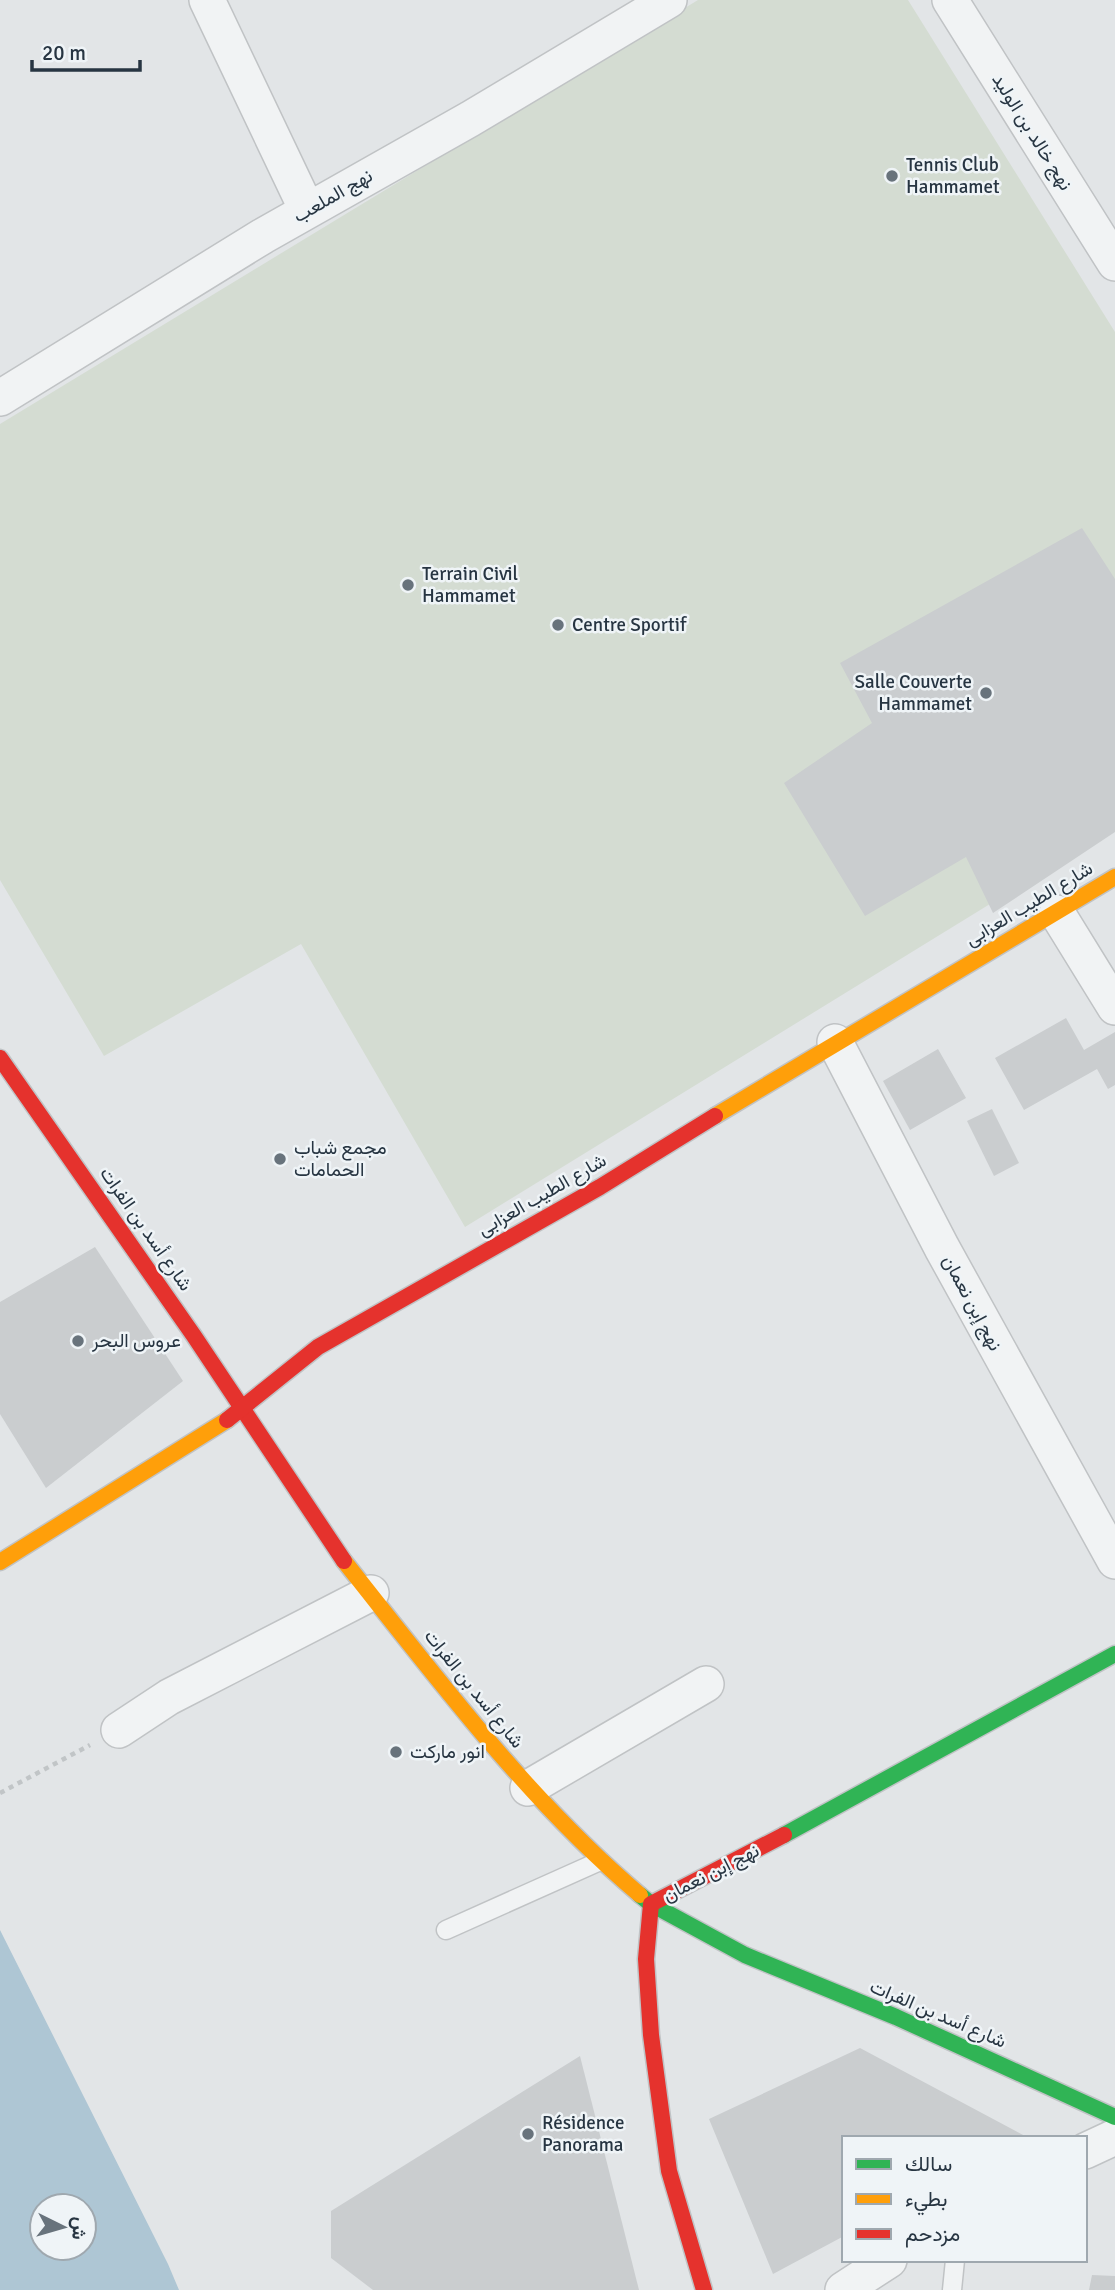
<svg xmlns="http://www.w3.org/2000/svg" width="1115" height="2290" font-family="Signika,Vazirmatn,sans-serif">
<style>
.green{fill:#d4dcd2}
.water{fill:#aec6d4;fill-rule:evenodd}
.building{fill:#cacdcf}
.lines{fill:none;stroke-linecap:round;stroke-linejoin:round}
.lane-casing{stroke:#c0c3c5;stroke-width:21}
.street-casing{stroke:#c0c3c5;stroke-width:38}
.fast-casing{stroke:#c0c3c5;stroke-width:19}
.slow-casing{stroke:#c0c3c5;stroke-width:19}
.jam-casing{stroke:#c0c3c5;stroke-width:19}
.path{stroke:#c1c5c7;stroke-width:4.5;stroke-dasharray:5 5;stroke-linecap:butt}
.lane{stroke:#f1f3f4;stroke-width:18}
.street{stroke:#f1f3f4;stroke-width:35}
.fast{stroke:#30b455;stroke-width:16}
.slow{stroke:#ff9f0a;stroke-width:16}
.jam{stroke:#e5322d;stroke-width:16}
.poi-dot{fill:#68737c;stroke:#eff4f7;stroke-width:2.5}
.labels{text-anchor:middle;dominant-baseline:central;stroke-width:5;stroke-linejoin:round;paint-order:stroke}
.street-label{font-size:19px;fill:#273542;stroke:#eff4f7}
.poi-label{font-size:19px;fill:#273542;stroke:#eff4f7;text-anchor:start}
</style>
<rect width="100%" height="100%" fill="#e2e5e7"/>
<!-- green -->
<polygon class="green" points="698,0 908,0 1115,332 1115,827 465,1227 301,944 104,1056 0,880 0,424"/>
<!-- water -->
<path class="water" d="M0 1930 168 2264 179 2290H0ZM42 2206H84V2248H42Z"/>
<!-- building -->
<g class="building">
<polygon points="1082,528 1115,579 1115,832 993,913 966,857 865,916 784,783 872,723 840,663"/>
<polygon points="1066,1018 1084,1050 1115,1032 1115,1085 1108,1089 1097,1069 1024,1110 995,1058"/>
<polygon points="938,1049 966,1098 910,1130 883,1081"/>
<polygon points="992,1109 1019,1163 994,1176 967,1121"/>
<polygon points="95,1247 183,1381 46,1488 0,1414 0,1302"/>
<polygon points="860,2048 1025,2136 844,2138 844,2236 773,2274 709,2119"/>
<polygon points="580,2056 639,2290 373,2290 331,2258 331,2211"/>
<polygon points="1092,2275 1115,2276 1115,2290 1089,2290"/>
</g>
<g class="lines">
<defs>
<g id="lane">
<polyline points="446,1930 600,1861"/>
<polyline points="952,2290 955,2260"/>
</g>
<g id="street">
<polyline points="207,0 307,210"/>
<polyline points="950,0 1115,263"/>
<polyline points="0,398 263,236 470,119 669,0"/>
<polyline points="1057,913 1115,1007"/>
<polyline points="835,1042 942,1248 1115,1561"/>
<polyline points="119,1730 169,1697 371,1593"/>
<polyline points="528,1788 706,1684"/>
<polyline points="1085,2151 1115,2137"/>
<polyline points="843,2290 889,2260"/>
</g>
<g id="fast">
<polyline points="784,1835 1115,1654"/>
<polyline points="640,1895 651,1904 745,1955 896,2017 1115,2117"/>
</g>
<g id="slow">
<polyline points="715,1116 1115,877"/>
<path d="M344 1561C437 1678 526 1798 640 1895"/>
<polyline points="0,1562 227,1420"/>
</g>
<g id="jam">
<polyline points="0,1058 194,1336 344,1561"/>
<polyline points="227,1420 318,1347 600,1187 715,1116"/>
<polyline points="704,2290 669,2171 651,2035 646,1959 651,1904 784,1835"/>
</g>
</defs>
<!-- lane casing -->
<use href="#lane" class="lane-casing"/>
<!-- street casing -->
<use href="#street" class="street-casing"/>
<!-- fast casing -->
<use href="#fast" class="fast-casing"/>
<!-- slow casing -->
<use href="#slow" class="slow-casing"/>
<!-- jam casing -->
<use href="#jam" class="jam-casing"/>
<!-- path -->
<polyline class="path" points="0,1793 90,1745"/>
<!-- lane -->
<use href="#lane" class="lane"/>
<!-- street -->
<use href="#street" class="street"/>
<!-- fast -->
<use href="#fast" class="fast"/>
<!-- slow -->
<use href="#slow" class="slow"/>
<!-- jam -->
<use href="#jam" class="jam"/>
</g>
<!-- markers -->
<g class="poi-dot">
<circle cx="892" cy="176" r="7"/>
<circle cx="408" cy="585" r="7"/>
<circle cx="558" cy="625" r="7"/>
<circle cx="986" cy="693" r="7"/>
<circle cx="280" cy="1159" r="7"/>
<circle cx="78" cy="1341" r="7"/>
<circle cx="396" cy="1752" r="7"/>
<circle cx="528" cy="2134" r="7"/>
</g>
<g class="labels">
<!-- street labels -->
<g class="street-label">
<text transform="translate(1032 132) rotate(58)">نهج خالد بن الوليد</text>
<text transform="translate(333 196) rotate(-30)">نهج الملعب</text>
<text transform="translate(1029 904) rotate(-31)">شارع الطيب العزابى</text>
<text transform="translate(542 1195) rotate(-30)">شارع الطيب العزابى</text>
<text transform="translate(146 1229) rotate(55)">شارع أسد بن الفرات</text>
<text transform="translate(972 1303) rotate(62)">نهج إبن نعمان</text>
<text transform="translate(474 1689) rotate(51)">شارع أسد بن الفرات</text>
<text transform="translate(711 1873) rotate(-27)">نهج إبن نعمان</text>
<text transform="translate(938 2014) rotate(23)">شارع أسد بن الفرات</text>
</g>
<!-- poi labels -->
<g class="poi-label">
<text x="906" y="165">Tennis Club<tspan x="906" dy="22">Hammamet</tspan></text>
<text x="422" y="574">Terrain Civil<tspan x="422" dy="22">Hammamet</tspan></text>
<text x="572" y="625">Centre Sportif</text>
<text x="972" y="682" text-anchor="end">Salle Couverte<tspan x="972" dy="22">Hammamet</tspan></text>
<text x="294" y="1148">مجمع شباب<tspan x="294" dy="22">الحمامات</tspan></text>
<text x="92" y="1341">عروس البحر</text>
<text x="410" y="1752">انور ماركت</text>
<text x="542" y="2123">Résidence<tspan x="542" dy="22">Panorama</tspan></text>
</g>
</g>
<!-- legend -->
<rect x="842" y="2136" width="245" height="126" fill="#eff4f7" stroke="#9fa8af" stroke-width="2"/>
<rect x="856" y="2159" width="35" height="10" fill="#30b455" stroke="#9fa8af" stroke-width="2"/>
<text x="905" y="2171" font-size="21" fill="#273542">سالك</text>
<rect x="856" y="2194" width="35" height="10" fill="#ff9f0a" stroke="#9fa8af" stroke-width="2"/>
<text x="905" y="2206" font-size="21" fill="#273542">بطيء</text>
<rect x="856" y="2229" width="35" height="10" fill="#e5322d" stroke="#9fa8af" stroke-width="2"/>
<text x="905" y="2241" font-size="21" fill="#273542">مزدحم</text>
<!-- north arrow -->
<g transform="translate(63 2227) rotate(95)"><circle r="33" fill="#eff4f7" stroke="#9fa8af" stroke-width="2"/>
<path d="M0-5L12 26L0 18L-12 26Z" fill="#68737c"/>
<text y="-10" font-size="19" font-weight="bold" text-anchor="middle" fill="#273542">ش</text>
</g>
<!-- scale -->
<path d="M32 60v10h108v-10" fill="none" stroke="#273542" stroke-width="3.5"/>
<text x="42" y="60" font-size="21" fill="#273542" stroke="#eff4f7" stroke-width="5" paint-order="stroke">20 m</text>
</svg>
